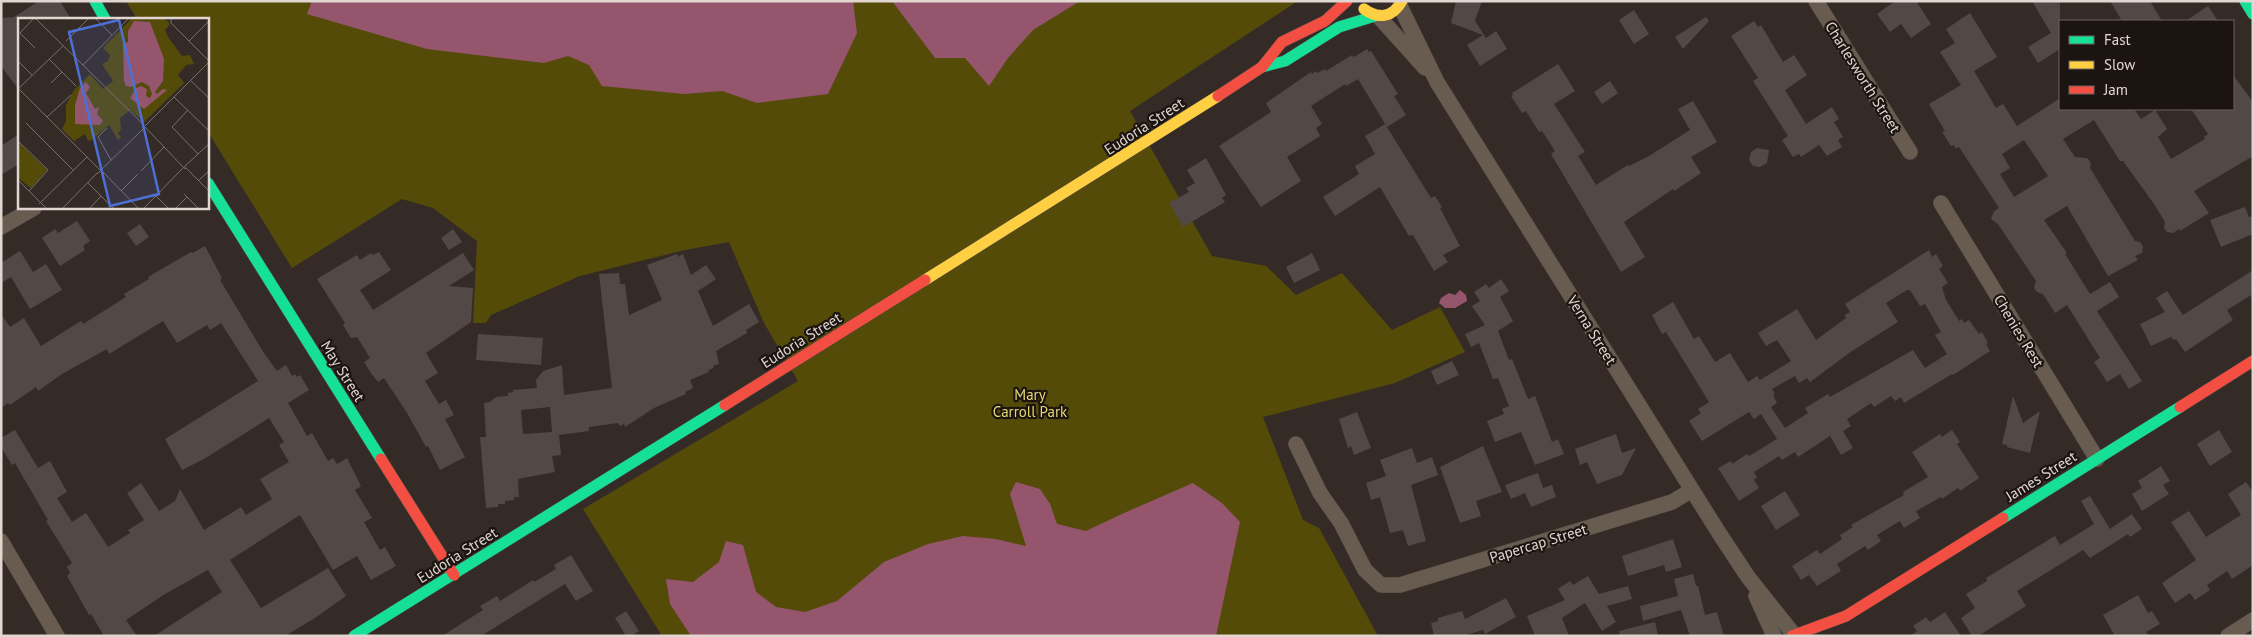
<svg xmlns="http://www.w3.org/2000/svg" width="2254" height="637" font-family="'PT Sans',sans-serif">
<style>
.green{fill:#554b09}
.water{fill:#95566d}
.building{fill:#524947;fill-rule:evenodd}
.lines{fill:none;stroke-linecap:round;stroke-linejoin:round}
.street-casing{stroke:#4f4743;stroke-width:16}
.fast-casing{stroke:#4f4743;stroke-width:12}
.slow-casing{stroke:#4f4743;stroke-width:12}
.jam-casing{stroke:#4f4743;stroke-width:12}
.street{stroke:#675c4f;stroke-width:15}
.fast{stroke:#16e098;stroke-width:11}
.slow{stroke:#ffcf43;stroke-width:11}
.jam{stroke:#f24e42;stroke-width:11}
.labels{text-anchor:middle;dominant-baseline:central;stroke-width:4.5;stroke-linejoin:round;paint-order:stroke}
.street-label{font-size:15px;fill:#e1d6d0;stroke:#1b1410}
.park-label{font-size:15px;fill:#e6d870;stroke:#1b1410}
.inset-road{fill:none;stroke:#796f6b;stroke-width:1}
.view{fill:#4e70d6;fill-opacity:0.15;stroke:#4e70d6;stroke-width:2.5}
.inset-edge{fill:none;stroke:#e1d6d0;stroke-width:2.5}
</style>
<rect width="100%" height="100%" fill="#342b27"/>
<!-- green -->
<polygon class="green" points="126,1 1298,1 1130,111 1212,256 1266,266 1296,295 1342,273 1392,330 1440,307 1465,352 1395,383 1263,417 1303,520 1319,528 1378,636 662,636 583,509 798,381 764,323 729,242 685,250 580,276 491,315 486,323 473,323 477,241 433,208 402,199 292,268 208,132 208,19 137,19"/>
<!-- water -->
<g class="water">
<polygon points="312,1 853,1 857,33 828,94 757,103 722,91 684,94 602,86 589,65 568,56 544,63 427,49 307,14"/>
<polygon points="892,1 1080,1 1033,30 1008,58 989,86 965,58 935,58"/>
<polygon points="1460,290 1466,295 1467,301 1455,308 1445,308 1439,303 1441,298 1449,293 1455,295"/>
<polygon points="1016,482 1040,489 1050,504 1057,524 1086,531 1124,513 1193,483 1222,503 1240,522 1216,636 691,636 670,604 666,579 693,582 719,562 726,541 743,545 756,592 776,607 805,612 837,601 884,562 928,544 963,536 996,539 1026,546 1010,494"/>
</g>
<!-- building -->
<g class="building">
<polygon points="39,1 60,1 71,19 19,19 19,90 1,66 1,18 14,17"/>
<polygon points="1456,1 1482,1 1475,21 1486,38 1496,31 1507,49 1480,66 1467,45 1483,35 1451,23"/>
<polygon points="1895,1 1916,1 1931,24 1911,38 1901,24 1890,32 1877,14"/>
<polygon points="2032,1 2060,1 2060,49 2038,63 2028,47 2051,33"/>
<polygon points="2110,1 2150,1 2162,21 2122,21"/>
<polygon points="2208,6 2218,21 2186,21"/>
<polygon points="1634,10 1649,34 1634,44 1619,20"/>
<path d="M1970 13 1997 57 1974 71 1996 108 2003 104 2017 126 2059 99 2060 109H2134L2141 119 2155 110 2167 129 2158 137 2171 159 2205 139 2204 137 2208 134 2191 109H2233V75L2253 102V156L2194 191 2209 213 2180 231 2179 229 2173 233 2167 232 2164 228 2165 222 2154 204 2123 161H2120L2094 120 2063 139 2075 157 2087 158 2091 163 2090 168 2135 241 2140 242 2143 246 2142 253 2135 256 2138 260 2108 276 2067 206 2044 220 2067 253 2065 254 2090 294 2110 282 2119 297 2097 311 2142 381 2129 389 2120 374 2107 382 2094 362 2100 358 2067 305 2055 313 2043 294 2037 292 2034 288 2036 281 1998 224 1991 219 1994 211 1999 208 1959 147 1956 149 1954 145 1951 146 1942 132 1945 131 1929 104 1961 85 1940 52 1955 43 1946 29ZM2024 140 2048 176 2014 197 2000 174 2010 168 2002 154Z"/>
<polygon points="1706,17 1709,21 1683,49 1675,37"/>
<polygon points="1754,21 1758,27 1761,25 1783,62 1794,55 1807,75 1785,90 1806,124 1832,107 1839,119 1834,122 1843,137 1838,140 1842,147 1827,156 1819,145 1801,157 1799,154 1793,157 1782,140 1788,136 1753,81 1758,78 1731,36"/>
<polygon points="1367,49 1369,52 1371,51 1398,94 1394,96 1406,115 1387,127 1358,79 1346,86 1345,84 1311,106 1322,124 1316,128 1320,136 1287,157 1301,181 1261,207 1219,146 1271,112 1266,103 1311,72 1312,74 1316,71 1317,73 1325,69 1326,71 1352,55 1354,57"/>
<polygon points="1558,64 1575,91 1554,104 1585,152 1578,156 1596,185 1628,165 1629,166 1649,156 1690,130 1678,109 1693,101 1717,142 1691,157 1701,173 1674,191 1673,189 1624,222 1645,257 1621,272 1551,154 1555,151 1542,131 1539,132 1526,111 1522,113 1511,96 1513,95 1512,93"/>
<polygon points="1610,81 1618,93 1602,104 1594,92"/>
<polygon points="1385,124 1431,198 1435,196 1442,207 1440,208 1460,246 1443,255 1448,262 1434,271 1413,235 1409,236 1380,187 1335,216 1323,197 1359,174 1355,166 1375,154 1365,136"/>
<polygon points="19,134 19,164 1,175 1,146"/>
<polygon points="1757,148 1769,150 1767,163 1760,167 1753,166 1749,160 1751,152"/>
<polygon points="1206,158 1226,195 1222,198 1225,202 1183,227 1169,203 1189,192 1186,188 1195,183 1187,170"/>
<polygon points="2245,207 2249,217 2253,216 2253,234 2221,247 2210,220"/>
<polygon points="77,221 90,241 83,246 85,250 60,266 42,238 55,229 58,233"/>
<polygon points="140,224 149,237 136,246 127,233"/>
<polygon points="453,229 462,242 449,250 441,238"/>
<polygon points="205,246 222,278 220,280 264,353 277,371 286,365 292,376 295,374 297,377 300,375 309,390 288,403 307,436 312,433 328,461 333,458 337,464 347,458 361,486 355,490 372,518 364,522 380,550 385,547 396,566 371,580 357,556 333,570 300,515 230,560 261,608 328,568 346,596 315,618 285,636 154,636 222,592 208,570 165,594 126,620 137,636 104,636 91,614 89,615 67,576 70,573 67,567 72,563 46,521 48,520 15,463 12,465 1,447 1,438 15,430 38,468 50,461 67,492 57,498 72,522 86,513 108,547 130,533 128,530 144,520 127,493 141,483 159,511 175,501 180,489 204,530 241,507 246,515 272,499 260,479 289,462 279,445 284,442 269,418 204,459 182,470 165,439 258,381 221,323 210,330 207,325 177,343 163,321 109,354 107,349 62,374 38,391 36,387 10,405 8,403 1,408 1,314 10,327 24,318 41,346 81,321 83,324 126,297 124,294 149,279 148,277 191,252 193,253"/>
<path d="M1929 250 1932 257 1936 254 1943 266 1939 269 1948 283 1942 287 1946 300 1959 321 1962 319 1964 323 1969 320 1979 334 1982 332 1988 343 1986 344 1990 351 1953 375 1952 374 1904 403 1901 397 1895 401 1891 396 1874 407 1871 403 1847 419 1851 426 1843 431 1853 448 1841 455 1830 436 1798 457 1795 452 1782 460 1779 456 1754 472 1757 477 1754 480 1759 488 1739 501 1718 468 1731 461 1732 464 1747 454 1749 456 1777 439 1761 414 1754 419 1749 412 1702 441 1689 421 1701 413 1698 409 1709 402 1666 332 1662 334 1652 315 1673 302 1694 339 1699 336 1715 362 1730 353 1748 382 1757 376 1760 380 1791 361 1777 340 1766 346 1758 333 1797 309 1816 340 1846 318 1845 315 1850 312 1845 304ZM1907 290H1910L1920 306 1925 304 1941 332 1935 335 1947 354 1925 368 1913 350 1830 397 1828 394 1805 408 1808 413 1785 428 1771 407 1777 403 1773 395 1775 394 1772 389 1795 376 1799 383 1807 378 1810 382 1852 351 1898 322 1886 303Z"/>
<polygon points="20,251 33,272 46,264 62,290 30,309 11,277 1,283 1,263"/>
<polygon points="379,252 391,270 360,290 373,310 463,253 474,270 449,286 473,288 471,322 426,353 438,373 425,381 439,404 446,400 454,415 445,419 465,457 440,470 428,446 426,447 407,413 384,378 378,382 371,373 364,362 370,358 357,337 351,338 343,325 345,323 317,279 357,255 360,260 371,253 373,255"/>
<polygon points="1312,253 1320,270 1294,283 1286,267"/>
<path d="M677 254 678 257 683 254 691 275 706 265 716 279 698 291 713 326 749 304 759 322 746 330 747 333 716 351 719 364 713 366 714 368 708 370 709 372 690 380 693 388 685 392 686 394 654 408 625 427 624 424 620 426 618 423 589 427V431L559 435 561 455 552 456 555 472 518 479 519 497H514V500L505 501V504H498V507L486 508 480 437H486L484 403 490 402 496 397 508 396V393L513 392V390L537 388 536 380 543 371 562 365 564 395 612 388 599 274 619 273 620 284H625L629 315 662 300 647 265ZM550 407 552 432 523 434 521 410Z"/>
<polygon points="2253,270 2253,294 2227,310 2233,320 2185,352 2176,339 2174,340 2171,337 2151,346 2140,324 2165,312 2156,298 2167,291 2183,315"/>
<polygon points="1501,279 1509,291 1500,297 1513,321 1498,331 1509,360 1512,359 1528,399 1535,396 1552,442 1558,439 1564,454 1535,465 1521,432 1495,442 1487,421 1504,414 1502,409 1509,406 1498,378 1493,379 1479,343 1471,347 1465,334 1485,325 1472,306 1480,301 1474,292 1486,284 1489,288"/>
<polygon points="478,334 543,338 541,365 476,360"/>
<polygon points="1452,361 1459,375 1437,385 1431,371"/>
<polygon points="2013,396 2023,423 2040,411 2030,453 2007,447 2007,445 2002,444"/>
<polygon points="1357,412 1371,448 1354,455 1351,446 1348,448 1339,419"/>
<polygon points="1952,430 1960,442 1957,444 1979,478 1960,491 1958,488 1942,499 1941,497 1916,511 1920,518 1904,528 1900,521 1877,535 1881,541 1868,550 1865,546 1837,564 1841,571 1817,586 1809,575 1801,580 1792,566 1817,550 1820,554 1842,539 1840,535 1853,527 1851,525 1904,495 1903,492 1928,477 1912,452 1940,434 1942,437"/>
<polygon points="2219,430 2232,452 2210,466 2197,444"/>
<polygon points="1616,434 1622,453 1636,448 1622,475 1597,484 1587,462 1580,465 1575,449"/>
<polygon points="1483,446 1502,492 1476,501 1481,516 1460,523 1440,467"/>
<polygon points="1412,448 1417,463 1432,457 1438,475 1411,485 1426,541 1408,546 1403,530 1390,533 1380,497 1371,500 1366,483 1386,476 1380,460"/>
<polygon points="2161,466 2170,481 2163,485 2169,494 2142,511 2132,494 2142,488 2138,481"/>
<polygon points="1538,473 1543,488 1552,485 1556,497 1531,507 1525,493 1511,499 1505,485"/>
<polygon points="2246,482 2253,492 2253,565 2232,579 2227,571 2207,585 2210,590 2195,600 2190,593 2175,603 2162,583 2196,560 2171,522 2189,511 2206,537 2241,515 2228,494"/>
<polygon points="1785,491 1800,515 1776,530 1761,506"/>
<polygon points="2090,496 2110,529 2132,514 2142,529 2130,537 2128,534 2090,558 2083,550 2017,591 2026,606 1978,636 1972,636 1961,618 1975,608 1966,594 1987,581 1986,578 2055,536 2060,545 2094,524 2081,501"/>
<polygon points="1673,539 1682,567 1666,572 1664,565 1628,576 1622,556"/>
<polygon points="571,555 593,591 576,601 565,584 481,636 442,636 483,610 480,606 497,596 500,601 533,580 534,582 556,569 554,565"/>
<polygon points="1693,574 1696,586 1698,586 1705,615 1717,612 1724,636 1690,636 1681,610 1643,621 1640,606 1678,596 1674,579"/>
<polygon points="1588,576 1599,594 1628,586 1632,599 1607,606 1616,622 1602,631 1585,603 1562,618 1569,636 1535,636 1527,616 1565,600 1558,589 1570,581 1573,585"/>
<polygon points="2138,595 2148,613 2152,611 2160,624 2146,632 2149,636 2115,636 2103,615"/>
<polygon points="1506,598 1516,617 1485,634 1483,630 1462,636 1434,636 1431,623 1438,621 1438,618 1462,611 1465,619"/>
<polygon points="626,611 639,631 631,636 626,636 615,618"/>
<polygon points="1945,612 1961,636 1910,636 1917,631 1913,626 1926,617 1930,622"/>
<polygon points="1655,622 1658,636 1620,636 1619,631"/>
</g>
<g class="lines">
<defs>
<g id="street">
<polyline points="1816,1 1910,152"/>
<polyline points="1400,6 1437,82 1719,533 1748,577 1795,636"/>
<polyline points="1379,17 1425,68"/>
<polyline points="1941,203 2097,459"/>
<polyline points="1,227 34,208"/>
<polyline points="1296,444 1320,493 1341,523 1365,570 1381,585 1400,585 1672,502 1692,490"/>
<polyline points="1,541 57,636"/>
<polyline points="1756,596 1774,636"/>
<polyline points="2228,636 2253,620"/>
</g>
<g id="fast">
<polyline points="95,1 105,19"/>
<polyline points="2245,1 2253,14"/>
<polyline points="1262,67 1285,61 1339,27 1375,16"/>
<polyline points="208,183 381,459"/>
<polyline points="2003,518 2180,407"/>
<polyline points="354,636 725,405"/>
</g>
<g id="slow">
<path d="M1364 9C1379 20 1393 17 1402 1"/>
<polyline points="925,280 1218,96"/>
</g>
<g id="jam">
<polyline points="1218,96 1262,67 1282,42 1325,21 1347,1"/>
<polyline points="725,405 925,280"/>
<polyline points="2180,407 2253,361"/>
<polyline points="381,459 454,575"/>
<polyline points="1792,636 1846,616 2003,518"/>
</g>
</defs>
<!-- street casing -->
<use href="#street" class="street-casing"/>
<!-- fast casing -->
<use href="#fast" class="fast-casing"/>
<!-- slow casing -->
<use href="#slow" class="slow-casing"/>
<!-- jam casing -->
<use href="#jam" class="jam-casing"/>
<!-- street -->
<use href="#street" class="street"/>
<!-- fast -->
<use href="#fast" class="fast"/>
<!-- slow -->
<use href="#slow" class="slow"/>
<!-- jam -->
<use href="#jam" class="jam"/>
</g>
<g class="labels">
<!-- street labels -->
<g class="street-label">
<text transform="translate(1863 77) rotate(58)">Charlesworth Street</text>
<text transform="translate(1144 126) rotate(-33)">Eudoria Street</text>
<text transform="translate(1592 330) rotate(58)">Verna Street</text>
<text transform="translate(2019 331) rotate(59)">Chenies Rest</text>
<text transform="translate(801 340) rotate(-32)">Eudoria Street</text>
<text transform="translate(343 371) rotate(58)">May Street</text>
<text transform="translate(2041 476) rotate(-32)">James Street</text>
<text transform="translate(1538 543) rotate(-17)">Papercap Street</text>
<text transform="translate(457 555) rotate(-32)">Eudoria Street</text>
</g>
<!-- park labels -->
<g class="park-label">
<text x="1030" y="394">Mary<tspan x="1030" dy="17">Carroll Park</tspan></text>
</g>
</g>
<!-- overview -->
<g transform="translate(18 18)">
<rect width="191" height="191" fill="#342b27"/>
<path d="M114 0H146L152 6 147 12 150 19 164 38 172 37 176 46 168 47 160 57 166 65 126 104 112 92 102 100 103 111 100 116 103 119 100 122 91 107 74 122 70 123 67 116 56 123 44 111 48 103V87L56 72 72 56 85 71 95 63 84 46 90 43 92 37 85 30ZM0 124 29 152 13 170 0 160Z" fill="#554b09"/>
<path d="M116 3 132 4 146 41 145 63 137 74 139 76 145 71 149 72 126 91 112 80 118 70 123 68 129 71 128 78 132 80 134 76 131 68 124 64 113 69 108 68 106 63 105 26 110 24V13ZM68 64 72 69 68 75 77 91 81 89 79 96 85 103 82 107 57 106V87L62 70Z" fill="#95566d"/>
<path class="inset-road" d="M16 0 2 15 17 30M17 0 126 107M77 0 94 17M153 0V5L191 43M48 23 71 0M171 23 192 2M31 41 58 68M0 43 14 57M65 47 111 0M172 62 192 81M33 65 44 54M1 70 45 28M1 71 86 156M156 79 192 114M170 92 154 109 180 136M29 99 53 77M8 105 55 152M127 108 192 43M127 109 167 151V148M89 110 80 119 93 142M0 123 30 152 11 173M167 148 192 125M168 150 192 174M123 153 146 129M85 154 121 191M79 156 125 111M0 162 29 191M180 163 192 152M70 165 96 191M103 173 120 156M138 178 151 191M169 179 181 191M21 186 69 139M44 191 79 155M71 191 83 178M125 191 165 150M157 191 169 179 166 176"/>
<path class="view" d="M101 2 141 176 92 188 51 14Z"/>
<rect width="191" height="191" class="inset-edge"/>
</g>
<!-- border -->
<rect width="2254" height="637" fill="none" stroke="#e1d6d0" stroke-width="5"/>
<!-- legend -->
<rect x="2059" y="20" width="175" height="90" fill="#1b1410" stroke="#6a625d"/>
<rect x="2069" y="36" width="25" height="8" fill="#16e098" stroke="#6a625d"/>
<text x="2104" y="45" font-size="15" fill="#e1d6d0">Fast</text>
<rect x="2069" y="61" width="25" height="8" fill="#ffcf43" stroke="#6a625d"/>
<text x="2104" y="70" font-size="15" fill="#e1d6d0">Slow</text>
<rect x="2069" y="86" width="25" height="8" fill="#f24e42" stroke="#6a625d"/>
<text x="2104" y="95" font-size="15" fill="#e1d6d0">Jam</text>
</svg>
